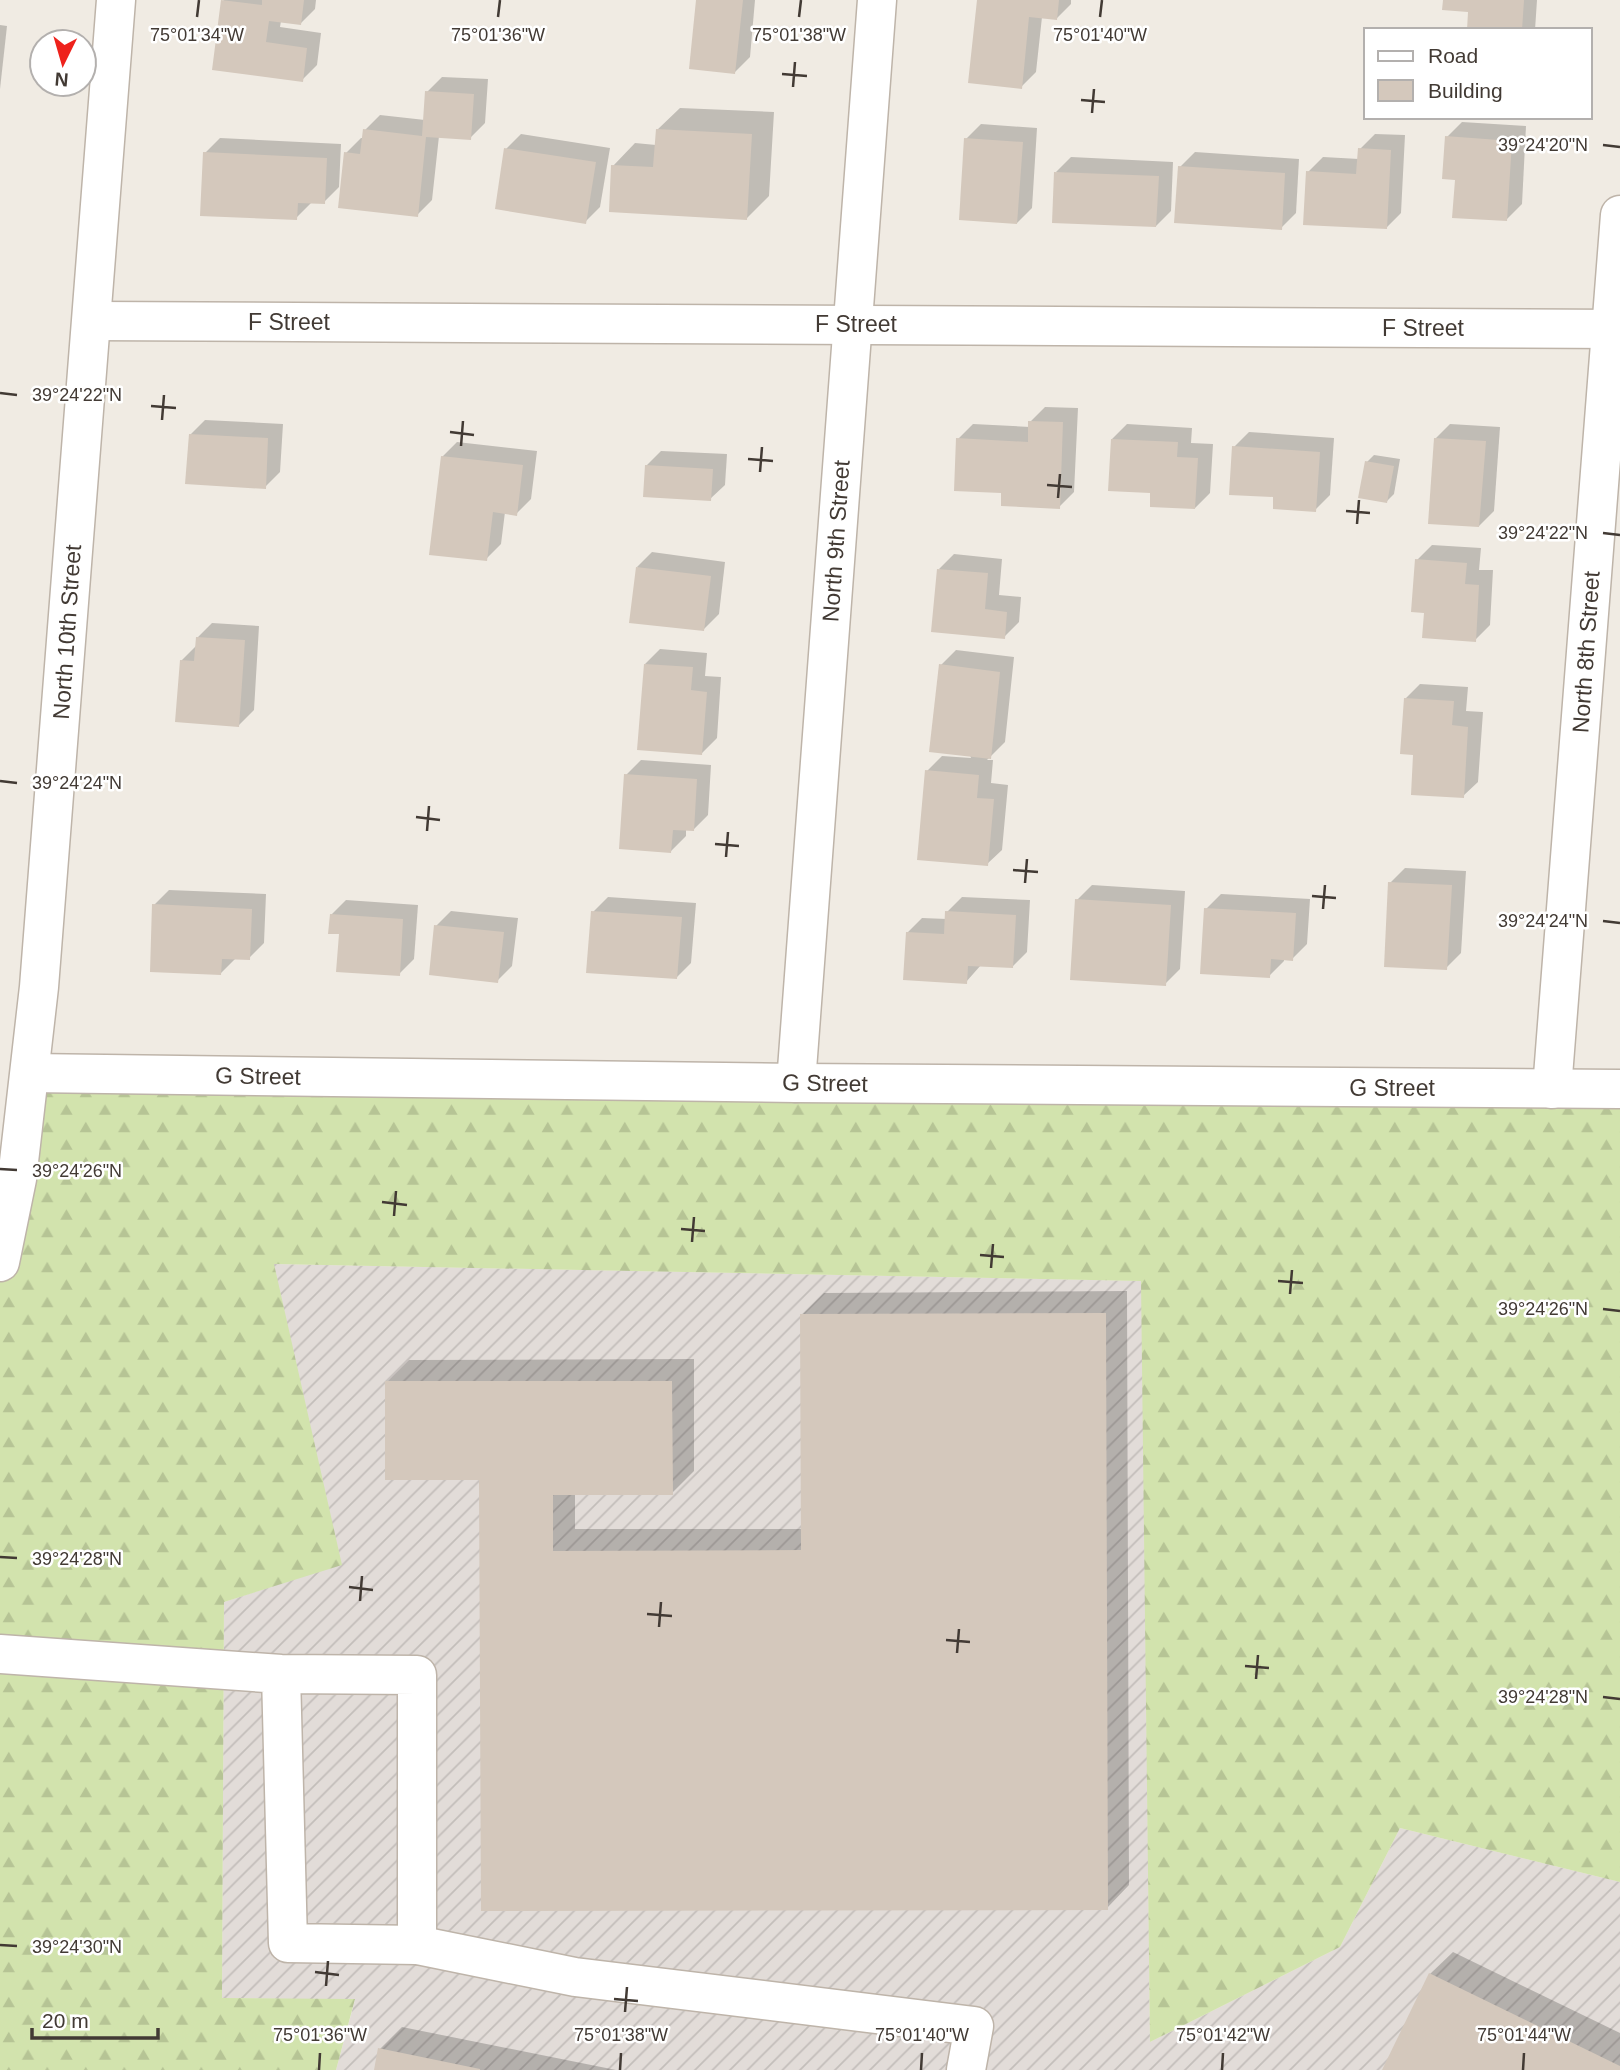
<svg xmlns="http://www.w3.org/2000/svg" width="1620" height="2070" font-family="Helvetica,sans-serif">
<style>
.industrial{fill:url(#industrial-furrows)}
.forest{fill:url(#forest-firs)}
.shadow{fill:#0003}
.building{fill:#d4c8bc}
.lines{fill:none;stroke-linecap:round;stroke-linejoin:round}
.minor-casing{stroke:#beb4a9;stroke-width:41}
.minor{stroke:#fff;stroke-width:38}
.ticks{fill:none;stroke:#423a34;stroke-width:2.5}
.labels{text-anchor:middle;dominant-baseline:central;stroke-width:5;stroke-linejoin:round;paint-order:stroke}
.street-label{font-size:23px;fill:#423a34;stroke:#fff}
.ticks-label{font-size:18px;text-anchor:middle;fill:#423a34;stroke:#fff;stroke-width:5;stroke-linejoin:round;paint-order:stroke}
</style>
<defs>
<pattern id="industrial-furrows" width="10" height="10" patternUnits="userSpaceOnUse" patternTransform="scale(1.75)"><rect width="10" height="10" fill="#e2dcd8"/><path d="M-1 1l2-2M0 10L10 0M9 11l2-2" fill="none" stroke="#c3beba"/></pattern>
<pattern id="forest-firs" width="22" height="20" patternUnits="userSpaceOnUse" patternTransform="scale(1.75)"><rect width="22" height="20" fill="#d2e3ad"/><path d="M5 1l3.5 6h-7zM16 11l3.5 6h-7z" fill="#b6c495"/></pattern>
</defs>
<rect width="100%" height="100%" fill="#f0ebe3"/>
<!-- industrial -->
<polygon class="industrial" points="273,1264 1142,1281 1150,2042 1340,1947 1400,1828 1620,1882 1620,2070 336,2070 355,2000 222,1998 224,1602 341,1564"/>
<!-- forest -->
<polygon class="forest" points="24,1077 1620,1087 1620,1882 1400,1828 1340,1947 1150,2042 1141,1281 274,1264 342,1565 224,1602 222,1998 355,1999 336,2070 0,2070 0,1211"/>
<!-- shadow -->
<g class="shadow">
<polygon points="223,0 316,0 315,9 300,24 281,21 280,27 321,33 317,65 302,80"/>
<polygon points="697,0 755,0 750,57 735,72"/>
<polygon points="979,0 1071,0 1071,4 1056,19 1042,17 1036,72 1021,87"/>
<polygon points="1445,0 1537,0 1535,30 1469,30 1470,11"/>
<polygon points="0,25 7,26 0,89"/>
<polygon points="442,77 488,79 485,123 470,138 439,136 432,200 417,215 346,153 361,138 364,138 365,130 380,115 425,120 427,92"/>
<polygon points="680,108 774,112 769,196 747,218 613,166 635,143 656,145 657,130"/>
<polygon points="1462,122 1526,126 1522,204 1507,219 1456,179 1447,137"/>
<polygon points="981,124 1037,128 1032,208 1017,223 966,139"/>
<polygon points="521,134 610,148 600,207 585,222 506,149"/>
<polygon points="1375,134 1405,135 1401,213 1386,228 1308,172 1323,157 1359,159 1360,149"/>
<polygon points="220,138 341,144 339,187 324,202 311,203 296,218 205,153"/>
<polygon points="1195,152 1299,159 1296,213 1281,228 1180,167"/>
<polygon points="1071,157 1173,162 1171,211 1156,226 1056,172"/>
<polygon points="1045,407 1078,408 1074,492 1059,507 1003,492 958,439 973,424 1030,427 1030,422"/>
<polygon points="205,420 283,424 280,472 265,487 190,435"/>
<polygon points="1127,424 1192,428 1191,443 1213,444 1210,493 1195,508 1152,491 1112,439"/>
<polygon points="1450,424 1500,427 1494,511 1479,526 1435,439"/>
<polygon points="1249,432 1334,438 1330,495 1315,510 1275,496 1234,447"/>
<polygon points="457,442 537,451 531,499 516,514 505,512 501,544 486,559 442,457"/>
<polygon points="661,451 727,454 725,485 710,499 646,466"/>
<polygon points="1374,455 1400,459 1394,494 1387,501 1367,462"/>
<polygon points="1432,545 1481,548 1479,570 1493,570 1490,625 1475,640 1417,560"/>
<polygon points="652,552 725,562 719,614 704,629 637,567"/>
<polygon points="954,554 1002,559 999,595 1021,597 1019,622 1004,637 939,569"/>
<polygon points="212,623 259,626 254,710 239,725 181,661 197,645 197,638"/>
<polygon points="660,649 707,653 705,676 721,677 717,738 702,753 645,664"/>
<polygon points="956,650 1014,657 1005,742 987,760 993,760 991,783 1008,785 1002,850 987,864 927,771 942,756 971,758 941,665"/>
<polygon points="1420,684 1468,687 1466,711 1483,712 1478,782 1463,796 1415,753 1405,699"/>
<polygon points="641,760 711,765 708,815 693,830 686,829 686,836 671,851 626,775"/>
<polygon points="1405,868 1466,871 1461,953 1446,968 1390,883"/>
<polygon points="1092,885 1185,891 1180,969 1165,984 1077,900"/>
<polygon points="169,890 266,894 264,943 249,958 236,958 221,973 154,905"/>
<polygon points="1221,894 1310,899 1307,944 1292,959 1284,958 1284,961 1269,976 1206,909"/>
<polygon points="608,897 696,903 691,963 676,978 593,912"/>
<polygon points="962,897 1030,900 1027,952 1012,967 981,965 966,982 907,933 922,918 947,919 947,912"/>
<polygon points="346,900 418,905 414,959 399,974 341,933 331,915"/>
<polygon points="451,911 518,918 512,966 497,981 436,926"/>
<polygon points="1127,1291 1129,1885 1107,1908 483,1910 481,1478 387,1382 409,1360 694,1359 694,1471 672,1493 575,1493 575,1529 803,1529 802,1315 824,1293"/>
<polygon points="1453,1952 1620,2033 1620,2070 1384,2070 1430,1974"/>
<polygon points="402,2027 616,2070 376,2070 380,2049"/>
</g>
<!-- building -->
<g class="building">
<polygon points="221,0 262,5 262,0 304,0 301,25 269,21 266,42 307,48 303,82 212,70"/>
<polygon points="696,0 743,0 735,74 689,69"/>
<polygon points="977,0 1059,0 1057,20 1029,17 1022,89 968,83"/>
<polygon points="1443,0 1524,0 1522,30 1467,30 1468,12 1442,10"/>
<polygon points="425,91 474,94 471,140 426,137 418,217 338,208 344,152 360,154 363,129 422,136"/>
<polygon points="656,129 752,134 747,220 609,212 611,165 653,167"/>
<polygon points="1445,136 1512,141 1507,221 1452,218 1455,180 1442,179"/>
<polygon points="964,138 1023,142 1017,224 959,220"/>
<polygon points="504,148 596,162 586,224 495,209"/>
<polygon points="1358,148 1391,150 1387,229 1303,225 1306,171 1356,174"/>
<polygon points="203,152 327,158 325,204 298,203 297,220 200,216"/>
<polygon points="1178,166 1285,173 1282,230 1174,223"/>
<polygon points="1054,172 1159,176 1156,227 1052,223"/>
<polygon points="1028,421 1063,422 1060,509 1001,506 1001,493 954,491 956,438 1028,442"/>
<polygon points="189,434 268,438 266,489 185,484"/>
<polygon points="1434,438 1486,441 1479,527 1428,524"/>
<polygon points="1111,439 1178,442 1177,457 1198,458 1195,509 1150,507 1150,493 1108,491"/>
<polygon points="1232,446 1320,452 1316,512 1273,509 1273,497 1229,495"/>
<polygon points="441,456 523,465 517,516 493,512 487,561 429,555"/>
<polygon points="1365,461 1394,466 1387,503 1358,498"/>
<polygon points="645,465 713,469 711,501 643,497"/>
<polygon points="1415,559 1467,563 1465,584 1479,585 1476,642 1422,638 1424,613 1411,612"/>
<polygon points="636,567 711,576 704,631 629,623"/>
<polygon points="937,569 988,573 985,609 1007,612 1005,639 931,632"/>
<polygon points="196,637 245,640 239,727 175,722 180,660 194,661"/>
<polygon points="644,664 693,667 691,690 707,692 702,755 637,750"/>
<polygon points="939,664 1000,672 991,759 929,752"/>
<polygon points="1404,698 1454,701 1452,725 1468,727 1464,798 1411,795 1413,755 1400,754"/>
<polygon points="925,770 979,775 977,798 994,799 988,866 917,860"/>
<polygon points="624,774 697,779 694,831 673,830 671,853 619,849"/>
<polygon points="1388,882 1452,885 1447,970 1384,967"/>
<polygon points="1075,899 1171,905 1166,986 1070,980"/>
<polygon points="152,904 252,909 250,960 222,959 221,975 150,972"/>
<polygon points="1204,908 1296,913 1293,961 1271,959 1270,978 1200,974"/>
<polygon points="591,911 682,917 677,979 586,973"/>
<polygon points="945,911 1016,915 1013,968 968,966 967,984 903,980 906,932 944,934"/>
<polygon points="330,914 403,919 400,976 336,972 339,934 328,934"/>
<polygon points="434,925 504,932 498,983 429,975"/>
<polygon points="1106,1313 1108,1910 481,1911 479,1480 385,1480 385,1381 672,1381 673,1495 553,1495 553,1551 801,1550 800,1314"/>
<polygon points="1429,1973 1620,2066 1620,2070 1382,2070"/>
<polygon points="378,2048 480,2069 480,2070 374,2070"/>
</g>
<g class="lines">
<defs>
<g id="minor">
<polyline points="92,321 1620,329"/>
<polyline points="30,1073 796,1083 1620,1089"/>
<polyline points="796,1083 877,0"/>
<polyline points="1552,1089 1620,215"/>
<polyline points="0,1262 17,1179 39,987 116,0"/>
<polyline points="0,1654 281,1674 417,1675 417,1945 288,1943 281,1674"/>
<polyline points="417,1945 575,1977 974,2026 966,2070"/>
</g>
</defs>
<!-- minor casing -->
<use href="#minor" class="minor-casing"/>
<!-- minor -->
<use href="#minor" class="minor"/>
</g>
<!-- ticks -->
<path class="ticks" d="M197 17 199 0M498 17 500 0M799 17 801 0M1100 17 1102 0M782 74 807 76M793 87 795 62M1081 100 1105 102M1092 113 1094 89M1603 145 1620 147M0 393 17 395M151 406 176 408M162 420 164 395M450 432 474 435M461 446 463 421M748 459 773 461M760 472 762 447M1047 485 1072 487M1058 498 1060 474M1346 511 1370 513M1357 524 1359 500M1603 533 1620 535M0 781 17 783M416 817 440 820M427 831 429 806M715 844 739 846M726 857 728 832M1013 870 1038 872M1025 883 1027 859M1312 896 1336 898M1323 909 1325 885M1603 921 1620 923M0 1169 17 1170M382 1202 407 1205M394 1216 396 1191M681 1229 705 1231M692 1242 694 1217M980 1255 1004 1257M991 1268 993 1244M1278 1281 1303 1283M1290 1294 1292 1270M1603 1309 1620 1311M0 1557 17 1558M349 1587 373 1590M360 1601 362 1576M647 1614 672 1616M659 1627 661 1602M946 1640 970 1642M957 1653 959 1629M1245 1666 1269 1668M1256 1679 1258 1655M1603 1697 1620 1699M0 1945 17 1946M315 1972 339 1975M326 1986 328 1961M614 1999 638 2001M625 2012 627 1987M319 2070 320 2053M620 2070 621 2053M921 2070 922 2053M1222 2070 1223 2053M1523 2070 1524 2053"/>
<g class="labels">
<!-- street labels -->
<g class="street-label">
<text x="289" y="322">F Street</text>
<text x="856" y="324">F Street</text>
<text x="1423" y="328">F Street</text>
<text transform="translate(836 541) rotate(-86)">North 9th Street</text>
<text transform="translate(67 632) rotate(-86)">North 10th Street</text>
<text transform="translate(1586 652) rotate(-86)">North 8th Street</text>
<text transform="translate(258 1076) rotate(1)">G Street</text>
<text transform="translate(825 1083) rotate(1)">G Street</text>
<text x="1392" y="1088">G Street</text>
</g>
</g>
<g class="ticks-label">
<text x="197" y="41">75°01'34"W</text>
<text x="498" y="41">75°01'36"W</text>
<text x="799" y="41">75°01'38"W</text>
<text x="1100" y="41">75°01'40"W</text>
<text x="1543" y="151">39°24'20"N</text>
<text x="77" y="401">39°24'22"N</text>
<text x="1543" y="539">39°24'22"N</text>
<text x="77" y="789">39°24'24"N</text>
<text x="1543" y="927">39°24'24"N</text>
<text x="77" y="1177">39°24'26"N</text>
<text x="1543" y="1315">39°24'26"N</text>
<text x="77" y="1565">39°24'28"N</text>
<text x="1543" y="1703">39°24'28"N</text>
<text x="77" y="1953">39°24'30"N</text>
<text x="320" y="2041">75°01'36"W</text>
<text x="621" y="2041">75°01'38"W</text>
<text x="922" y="2041">75°01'40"W</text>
<text x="1223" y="2041">75°01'42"W</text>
<text x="1524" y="2041">75°01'44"W</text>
</g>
<!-- legend -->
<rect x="1364" y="28" width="228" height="91" fill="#ffffff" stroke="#b3b0ae" stroke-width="2"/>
<rect x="1378" y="51" width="35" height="10" fill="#ffffff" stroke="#b3b0ae" stroke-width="2"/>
<text x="1428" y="63" font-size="21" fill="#423a34">Road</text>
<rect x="1378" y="80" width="35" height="21" fill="#d4c8bc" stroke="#b3b0ae" stroke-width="2"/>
<text x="1428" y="98" font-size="21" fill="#423a34">Building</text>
<!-- north arrow -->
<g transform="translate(63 63) rotate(185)"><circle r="33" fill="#ffffff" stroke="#b3b0ae" stroke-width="2"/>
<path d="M0-5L12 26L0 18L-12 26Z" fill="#ee221c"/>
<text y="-10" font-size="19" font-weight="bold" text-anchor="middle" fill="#423a34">N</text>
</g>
<!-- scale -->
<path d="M32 2028v10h126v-10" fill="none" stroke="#423a34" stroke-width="3.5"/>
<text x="42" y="2028" font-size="21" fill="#423a34" stroke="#ffffff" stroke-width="5" paint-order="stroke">20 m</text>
</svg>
